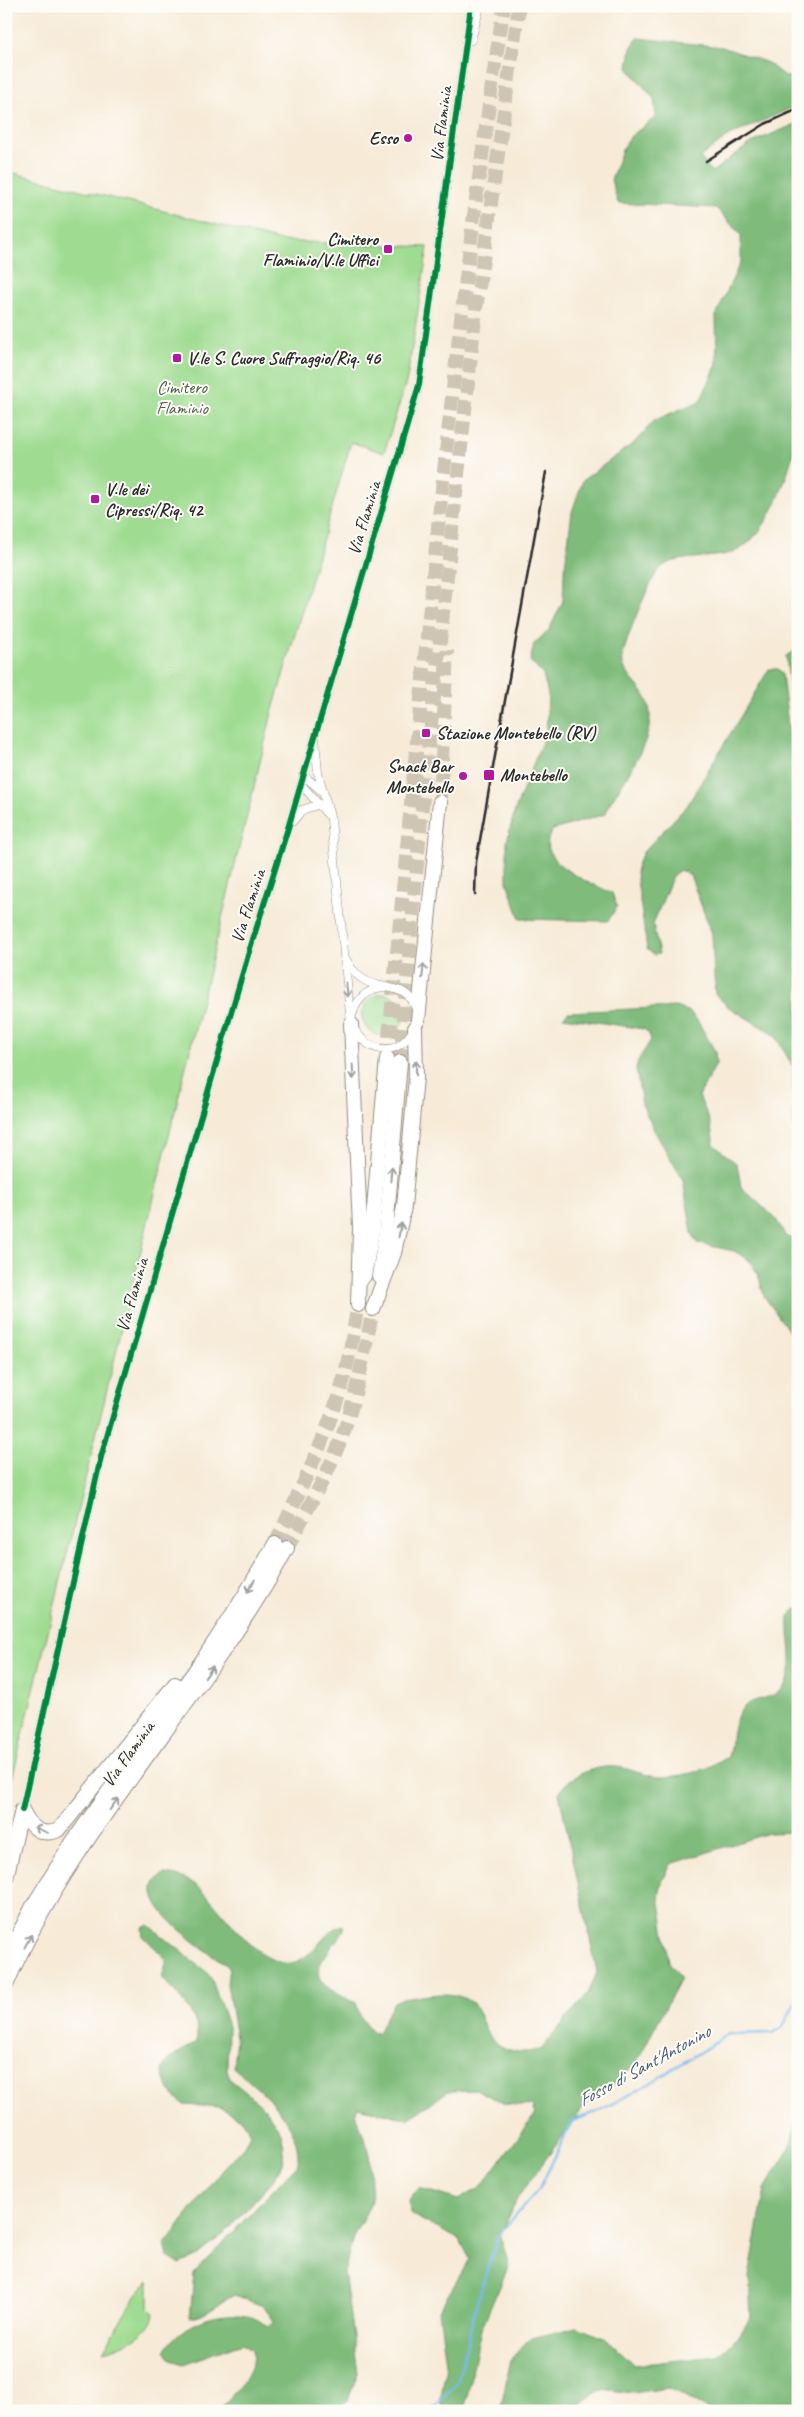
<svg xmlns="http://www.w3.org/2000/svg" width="804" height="2417" font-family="Caveat,sans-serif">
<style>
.green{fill:#9fdc91;stroke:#65845e}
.forest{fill:#7fbc7b;stroke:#557453}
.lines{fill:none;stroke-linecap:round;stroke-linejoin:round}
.stream{stroke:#7bbaef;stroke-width:2.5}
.trunk-tunnel{stroke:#cec5b5;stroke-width:14;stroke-dasharray:14 7;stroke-linecap:butt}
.minor-casing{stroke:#918b82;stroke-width:9}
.trunk-casing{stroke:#918b82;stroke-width:16}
.minor{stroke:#fff;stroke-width:8}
.trunk{stroke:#fff;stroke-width:14}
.rail{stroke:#2b2b2b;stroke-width:2.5}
.cycleway-casing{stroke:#fdfcf7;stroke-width:9}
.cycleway{stroke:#00873e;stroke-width:6}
.oneway{stroke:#a0a0a0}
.poi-dot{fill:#b5179e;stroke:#fdfcf7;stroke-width:2}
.labels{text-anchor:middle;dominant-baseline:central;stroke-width:4;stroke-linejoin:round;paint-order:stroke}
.street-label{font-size:18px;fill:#2b2b2b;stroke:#fdfcf7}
.poi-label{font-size:18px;font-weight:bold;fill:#2b2b2b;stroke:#fdfcf7;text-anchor:start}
.park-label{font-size:18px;fill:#4e604a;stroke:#fdfcf7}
.water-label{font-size:19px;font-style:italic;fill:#475d70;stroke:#fdfcf7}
</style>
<rect width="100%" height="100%" fill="#fdfcf7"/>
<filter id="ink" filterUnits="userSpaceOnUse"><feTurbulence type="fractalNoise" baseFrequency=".02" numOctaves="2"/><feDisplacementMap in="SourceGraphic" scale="10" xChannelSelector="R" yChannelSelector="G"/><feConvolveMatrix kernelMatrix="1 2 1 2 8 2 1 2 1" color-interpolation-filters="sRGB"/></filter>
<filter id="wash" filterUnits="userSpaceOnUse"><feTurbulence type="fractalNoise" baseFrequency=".0096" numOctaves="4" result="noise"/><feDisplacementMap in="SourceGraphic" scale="20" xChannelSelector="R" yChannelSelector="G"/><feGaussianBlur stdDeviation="1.12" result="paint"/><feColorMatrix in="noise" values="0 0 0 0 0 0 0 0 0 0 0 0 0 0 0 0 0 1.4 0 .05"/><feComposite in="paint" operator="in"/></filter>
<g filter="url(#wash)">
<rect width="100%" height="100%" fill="#f7ebd8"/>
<!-- green -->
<g class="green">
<polygon points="6,171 281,241 428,247 407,379 384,453 351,442 272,713 6,1804"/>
<circle cx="383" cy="1015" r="21"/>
<path d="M149 2281V2309L154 2314C151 2335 121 2347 103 2351L136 2295Z"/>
</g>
<!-- forest -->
<g class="forest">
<path d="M638 38 722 47 768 63 785 77 798 76V105L729 136 700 157 712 172 751 143 798 123V435C788 473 775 524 742 548 720 563 670 551 657 572 648 586 619 651 623 664 630 684 650 690 650 716 651 745 621 784 607 808L605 814 553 830C529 860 592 884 612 893L617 907 608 921 520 919 507 882V841L515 810 546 732 548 694 543 675 530 661 534 644 549 630 563 601 564 574 572 512 583 480 634 443 655 420 700 401 717 364 716 315 741 261V235L716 208 618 203 611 180 622 150 631 136 656 117 654 99 628 68 631 48Z"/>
<polygon points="798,648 798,756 786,656"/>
<polygon points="769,669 778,669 782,674 798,811 798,1129 793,1127 793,1067 775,1035 727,1006 715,994 712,934 690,875 680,870 673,875 653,924 659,954 654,955 647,949 636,873 638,862 644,851 687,806"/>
<polygon points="675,1007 690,1012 697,1020 715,1051 716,1064 699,1096 710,1122 714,1145 737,1164 741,1187 776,1219 786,1237 798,1239 798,1344 764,1296 758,1274 748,1259 734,1251 697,1243 692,1233 683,1180 654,1130 642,1104 636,1069 639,1059 651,1040 649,1034 644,1029 563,1017 568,1012"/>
<path d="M798 1607V1832L768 1833 671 1864 662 1882 659 1896 669 1962 681 1978 635 2065 617 2082 589 2100 518 2197 500 2236 509 2265 481 2329 464 2411H443L441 2398 446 2364 439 2310 470 2259 460 2240 412 2215 408 2202 419 2188 458 2200 480 2188 535 2115 532 2106 505 2104 478 2090 448 2091 408 2119 358 2107 355 2113 369 2151 372 2201 353 2237 344 2273 358 2373 348 2400 338 2411H218C233 2393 257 2375 252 2349L242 2343 183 2364 171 2360 165 2351C179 2323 221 2309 251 2317 257 2319 263 2323 269 2326L274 2321 263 2306 234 2295 202 2315 190 2318 194 2273 298 2164C301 2120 262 2093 233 2067L236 2038 227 1984 229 1967C211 1953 140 1909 155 1882 157 1879 161 1876 164 1874 175 1875 186 1878 196 1885 220 1903 261 1977 298 1961 315 1954 325 1930 343 1925L344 1930C314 1971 302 1978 356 2003L360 2016 372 2032 378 2033 394 2002 401 1999C422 1997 450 1988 469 2001 481 2008 481 2027 490 2037 503 2052 525 2056 542 2048L589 1992 597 1972 559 1793C568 1775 597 1765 616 1767 630 1768 645 1777 662 1777 684 1777 710 1769 728 1757 732 1743 732 1720 742 1709 753 1696 776 1701 785 1685 797 1664 787 1639 789 1617Z"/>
<path d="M149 1925 210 1975 228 2026 227 2070 231 2080 264 2107 281 2133 284 2147 282 2164 274 2179 224 2234 196 2257 179 2264 168 2257 165 2244 223 2169 244 2146 250 2134 243 2120 219 2107 184 2105 169 2091 162 2069 169 2059 196 2042C203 2016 177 1996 162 1977L167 1960 143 1936 142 1928Z"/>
<polygon points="798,2118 798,2411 712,2411 668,2388 633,2393 601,2389 581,2403 582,2411 500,2411 511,2359 529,2339 576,2327 605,2338 634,2365 718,2356 737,2339 751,2317 749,2277 765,2189 789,2149"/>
</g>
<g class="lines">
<!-- stream -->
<polyline class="stream" points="432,2411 458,2381 478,2298 499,2234 540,2188 572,2121 599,2111 650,2083 729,2034 773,2033 782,2028 798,1998"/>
</g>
</g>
<g filter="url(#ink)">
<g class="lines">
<!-- trunk-tunnel -->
<g class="trunk-tunnel">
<polyline points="440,802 447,650"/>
<path d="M387 1058C421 707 449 355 504 6"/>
<polyline points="400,1062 422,807 476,309 519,6"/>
<path d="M275 1544C300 1490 327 1437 343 1381 350 1356 353 1330 358 1305"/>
<path d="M287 1548C307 1509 331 1470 345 1428 358 1389 365 1349 373 1309"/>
</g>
<defs>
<g id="minor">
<polyline points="471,40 480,6"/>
<path d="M315 738 318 773 331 820 351 1024C367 1053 395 1060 414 1029"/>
<polyline points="303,775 323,792"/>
<polyline points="301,784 327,814"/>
<polyline points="292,822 302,810 320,804"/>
<path d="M344 956C349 965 354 974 364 980 383 991 409 983 416 1009"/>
<path d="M352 1016C355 1001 367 989 383 987"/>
<polyline points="22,1810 101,1457 248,955 288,828 419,385 471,6"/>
</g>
<g id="trunk">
<polyline points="418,1020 440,802"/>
<polyline points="351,1024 360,1228 358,1305"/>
<polyline points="364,1276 372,1231 387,1058"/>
<polyline points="379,1276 386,1231 400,1062"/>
<polyline points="373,1309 394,1253 404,1207 416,1077 415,1028"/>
<path d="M22 1810C30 1826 40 1838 59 1830L175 1684"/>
<polyline points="6,1878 22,1810"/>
<polyline points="6,1959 33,1906 74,1840 202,1661 243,1598 275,1544"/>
<path d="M6 1985C74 1826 205 1700 287 1548"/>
</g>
</defs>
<!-- minor casing -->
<use href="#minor" class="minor-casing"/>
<!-- trunk casing -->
<use href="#trunk" class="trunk-casing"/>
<!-- minor -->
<use href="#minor" class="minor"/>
<!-- trunk -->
<use href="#trunk" class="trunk"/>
<!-- rail -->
<g class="rail">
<polyline points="706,161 765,124 798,109"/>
<polyline points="475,895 476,862 546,472"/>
</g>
<defs>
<polyline id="cycleway" points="22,1810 101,1457 248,955 288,828 419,385 471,6"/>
</defs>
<!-- cycleway casing -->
<use href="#cycleway" class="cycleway-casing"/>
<!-- cycleway -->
<use href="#cycleway" class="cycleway"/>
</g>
<!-- one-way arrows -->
<defs><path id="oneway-shaft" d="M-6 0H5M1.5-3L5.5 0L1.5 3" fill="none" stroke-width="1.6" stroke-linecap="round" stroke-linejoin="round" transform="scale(1.25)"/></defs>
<g class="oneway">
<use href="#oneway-shaft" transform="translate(423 971) rotate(-84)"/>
<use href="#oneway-shaft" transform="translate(347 990) rotate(84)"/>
<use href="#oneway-shaft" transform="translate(416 1068) rotate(-91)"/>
<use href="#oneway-shaft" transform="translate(353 1072) rotate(87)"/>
<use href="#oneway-shaft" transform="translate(391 1174) rotate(-85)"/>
<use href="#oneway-shaft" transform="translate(400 1230) rotate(-78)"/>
<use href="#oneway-shaft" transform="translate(251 1586) rotate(121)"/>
<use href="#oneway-shaft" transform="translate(209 1672) rotate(-55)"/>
<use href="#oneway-shaft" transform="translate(114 1804) rotate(-54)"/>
<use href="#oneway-shaft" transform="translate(41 1830) rotate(-157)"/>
<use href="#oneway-shaft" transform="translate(28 1941) rotate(-62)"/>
</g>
</g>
<!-- markers -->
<g class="poi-dot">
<circle cx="408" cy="138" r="5"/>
<rect x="383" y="244" width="10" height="10" rx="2.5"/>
<rect x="172" y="353" width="10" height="10" rx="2.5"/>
<rect x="90" y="494" width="10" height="10" rx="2.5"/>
<rect x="421" y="728" width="10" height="10" rx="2.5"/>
<rect x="483" y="769" width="12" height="12" rx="2.5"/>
<circle cx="463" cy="776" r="5"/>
</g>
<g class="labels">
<!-- street labels -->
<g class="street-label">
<text transform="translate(441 124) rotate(-83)">Via Flaminia</text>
<text transform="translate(364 518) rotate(-73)">Via Flaminia</text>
<text transform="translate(248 906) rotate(-72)">Via Flaminia</text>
<text transform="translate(132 1295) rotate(-74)">Via Flaminia</text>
<text transform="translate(128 1754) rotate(-54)">Via Flaminia</text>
</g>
<!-- poi labels -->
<g class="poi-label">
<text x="398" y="138" text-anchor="end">Esso</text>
<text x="378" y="239" text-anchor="end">Cimitero<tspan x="378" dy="21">Flaminio/V.le Uffici</tspan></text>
<text x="187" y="358">V.le S. Cuore Suffraggio/Riq. 46</text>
<text x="105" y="489">V.le dei<tspan x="105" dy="21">Cipressi/Riq. 42</tspan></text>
<text x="436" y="733">Stazione Montebello (RV)</text>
<text x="453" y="766" text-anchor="end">Snack Bar<tspan x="453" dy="21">Montebello</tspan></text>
<text x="500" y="775">Montebello</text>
</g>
<!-- park labels -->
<g class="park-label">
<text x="182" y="387">Cimitero<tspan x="182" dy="21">Flaminio</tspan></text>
</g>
<!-- water labels -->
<g class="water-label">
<text transform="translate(644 2066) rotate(-29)">Fosso di Sant'Antonino</text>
</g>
</g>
<!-- margin -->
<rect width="804" height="2417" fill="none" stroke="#fdfcf7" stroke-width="25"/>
</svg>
